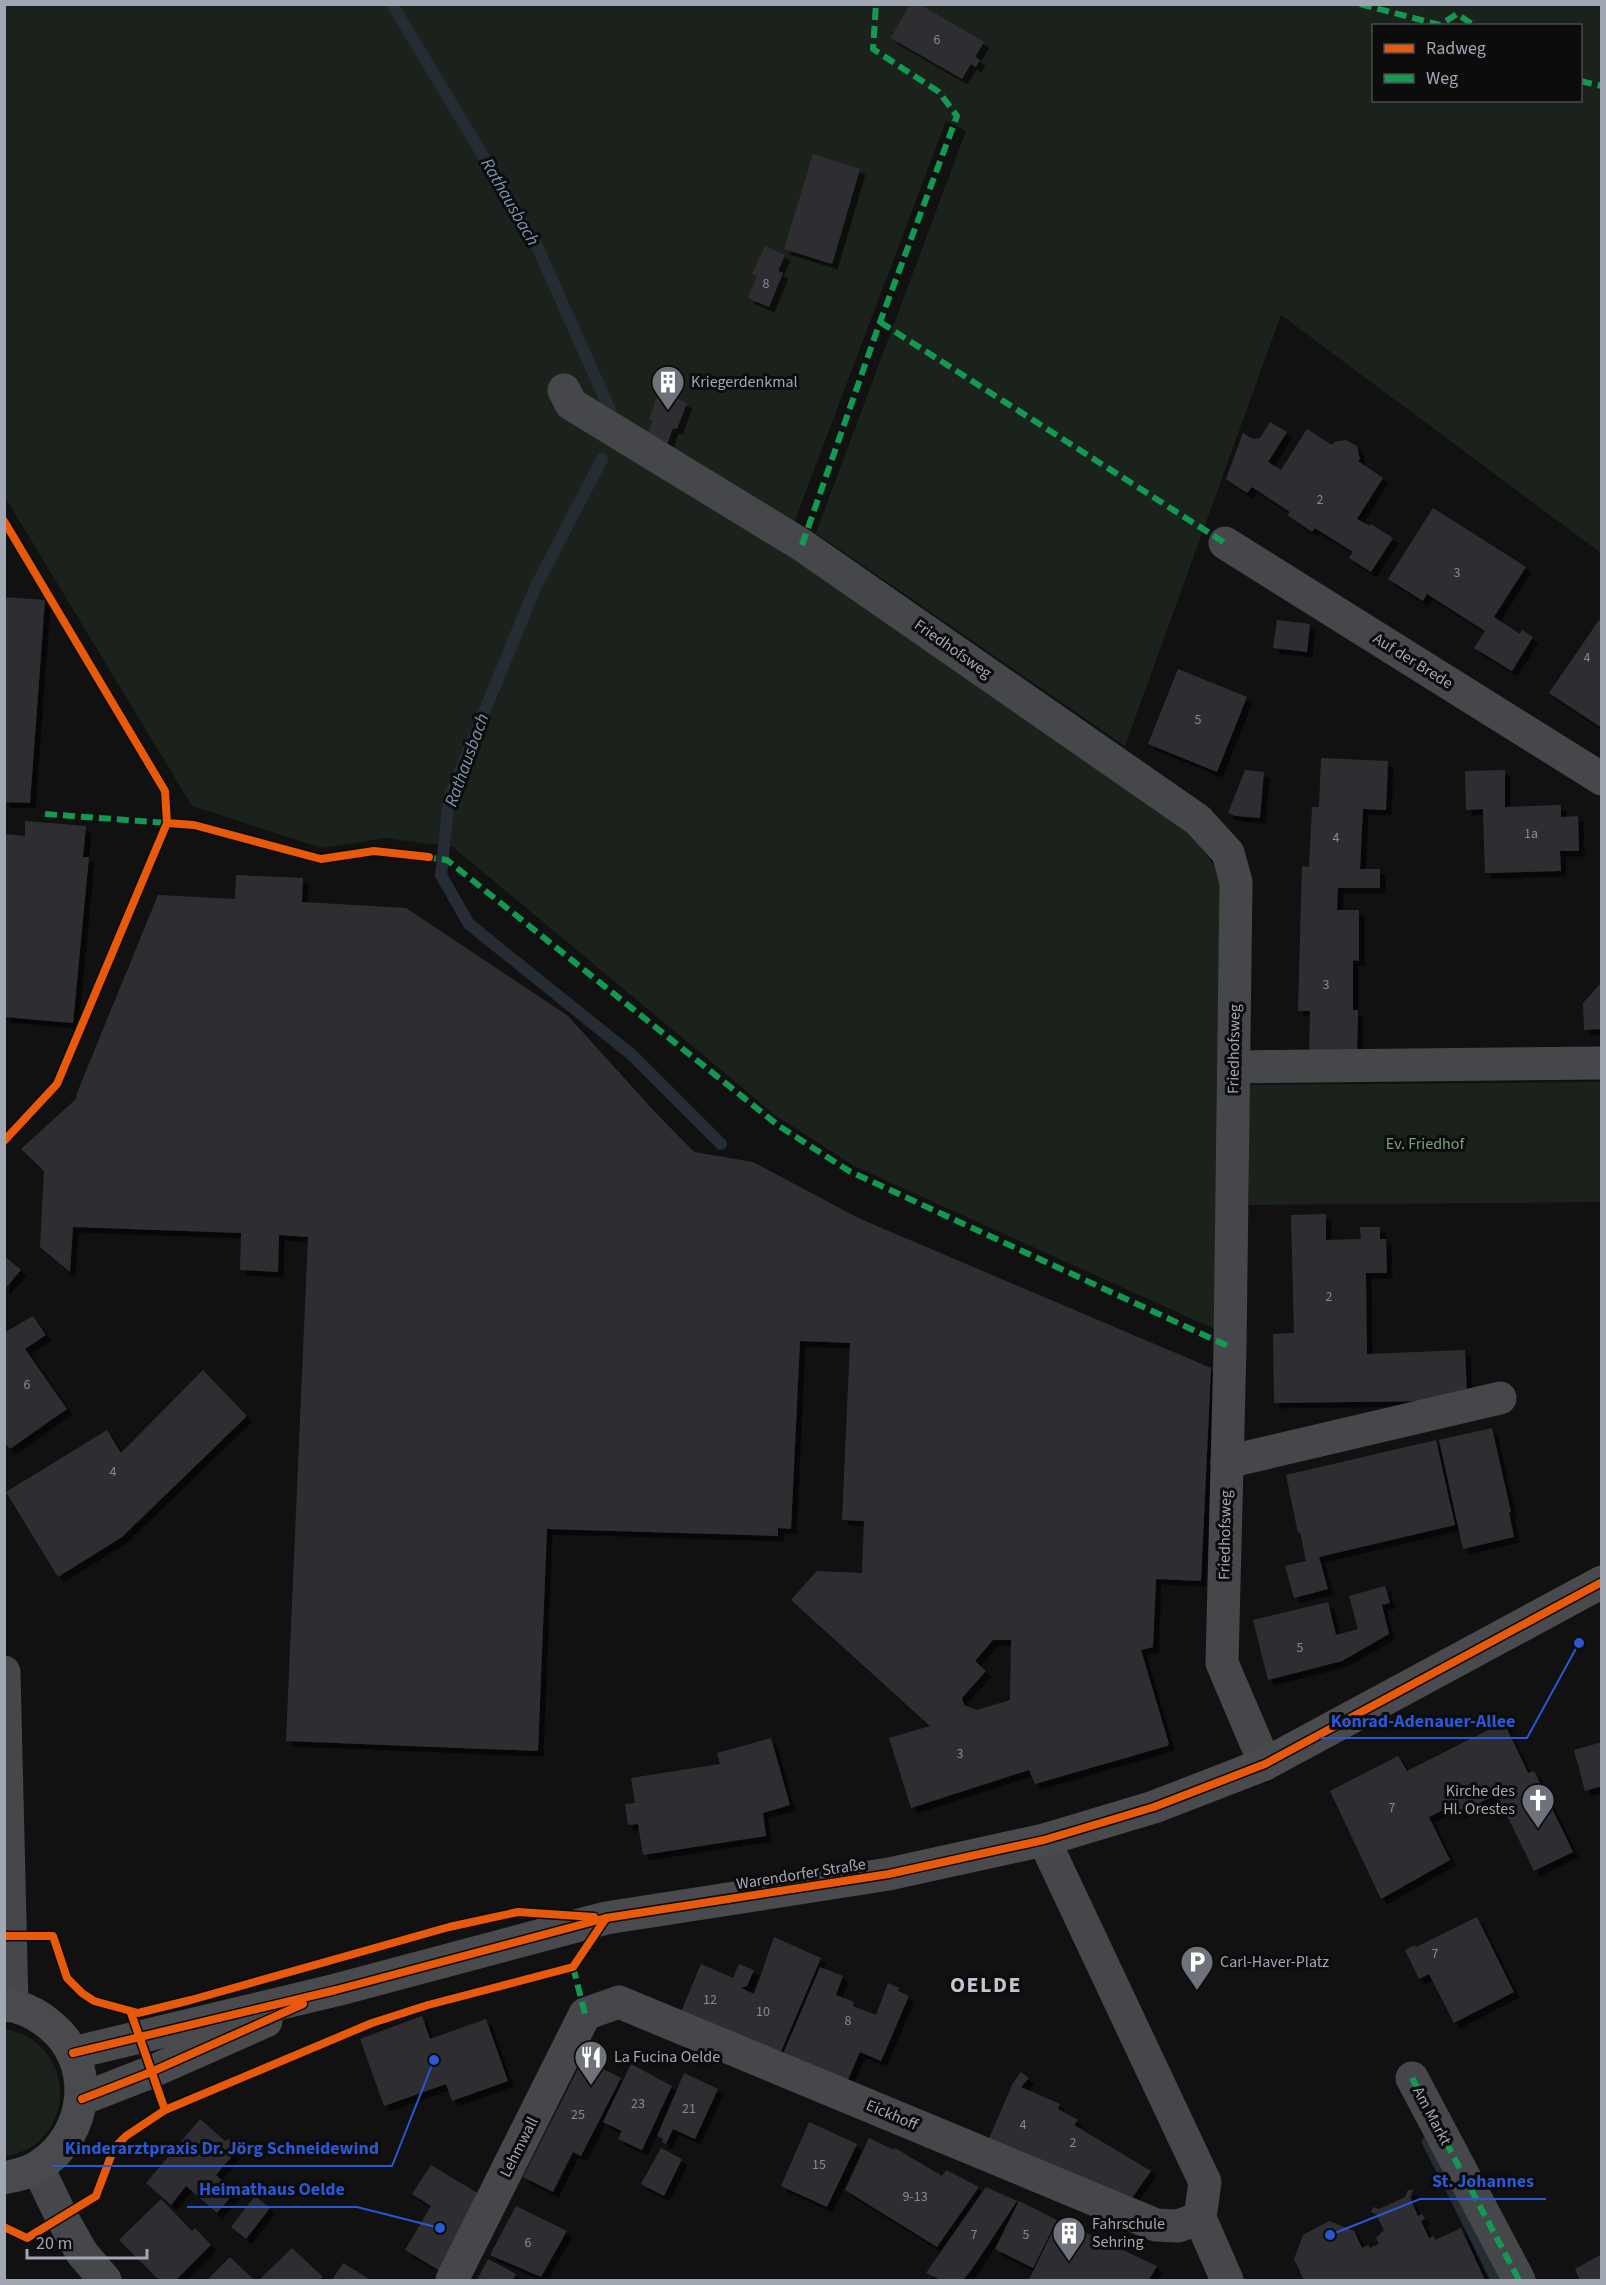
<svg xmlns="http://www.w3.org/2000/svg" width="1606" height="2285" font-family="'Source Sans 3',sans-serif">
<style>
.green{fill:#1b221c;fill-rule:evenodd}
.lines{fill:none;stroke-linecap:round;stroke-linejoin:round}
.stream{stroke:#252c33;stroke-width:12}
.building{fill:#2f2f31;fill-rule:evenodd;filter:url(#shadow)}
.minor{stroke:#46474b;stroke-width:33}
.major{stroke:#484a4d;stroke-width:33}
.quiet{stroke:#139951;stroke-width:6;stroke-dasharray:12 6;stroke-linecap:butt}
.cycleway-casing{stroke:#0c0c0d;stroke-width:11}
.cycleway{stroke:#e8590c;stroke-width:8}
.labels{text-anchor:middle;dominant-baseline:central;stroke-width:6;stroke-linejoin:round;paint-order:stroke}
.number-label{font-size:14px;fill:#858993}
.poi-label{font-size:16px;fill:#a2a7b4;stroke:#0c0c0d;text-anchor:start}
.street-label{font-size:16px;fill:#a2a7b4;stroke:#0c0c0d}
.park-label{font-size:16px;fill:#78a07a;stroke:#0c0c0d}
.water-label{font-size:18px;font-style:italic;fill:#7795b1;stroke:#0c0c0d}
.district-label{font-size:22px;font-weight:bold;letter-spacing:1.5px;fill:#c3c6d0;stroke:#0c0c0d}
.leader{fill:none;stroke:#2a57d4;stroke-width:2}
.callout-dot{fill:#2a57d4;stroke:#0c0c0d;stroke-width:2}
.callout-label{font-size:18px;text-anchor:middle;font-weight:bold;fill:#2a57d4;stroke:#0c0c0d;stroke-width:6;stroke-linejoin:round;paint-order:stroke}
</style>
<defs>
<filter id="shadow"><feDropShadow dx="5.5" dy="5.5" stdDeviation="0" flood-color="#0009"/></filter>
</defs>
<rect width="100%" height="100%" fill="#111112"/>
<!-- green -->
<g class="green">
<path d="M5 5H1601V553L1281 315 1125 746 816 533 966 131 946 121 783 552 949 658 1189 832 1211 861 1223 887 1221 1332 854 1166 775 1115 453 847 385 838 322 848 192 806 5 497ZM1374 26H1580V100H1374Z"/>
<polygon points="1601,1082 1601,1202 1249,1205 1248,1085"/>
<path d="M4 2029C78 2041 79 2145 5 2156Z"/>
</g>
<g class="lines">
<!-- stream -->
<g class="stream">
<polyline points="392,4 536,244 610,410"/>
<polyline points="602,459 535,588 449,798 441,875 469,924 632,1055 721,1144"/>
<polyline points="1428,2142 1497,2280"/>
</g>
</g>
<!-- building -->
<g class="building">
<polygon points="910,4 919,4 984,42 975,57 980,60 976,67 971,64 962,79 891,38"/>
<polygon points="813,154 860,169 832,264 784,249"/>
<polygon points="765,246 785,255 778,271 783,273 769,307 748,298 757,276 752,274"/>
<polygon points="659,392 687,403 677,429 673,428 667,445 647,435 653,420 649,419"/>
<polygon points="1270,422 1287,432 1268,462 1281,470 1307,429 1332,445 1334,442 1346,440 1357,446 1360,459 1358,461 1383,478 1357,519 1370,526 1371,524 1393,538 1371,572 1349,558 1353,552 1315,528 1312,532 1287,515 1290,512 1252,487 1247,493 1226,479 1243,433 1253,439 1260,438"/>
<polygon points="1433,508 1526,567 1494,617 1520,634 1522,630 1533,637 1512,671 1474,648 1485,631 1427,594 1423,601 1388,579"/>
<polygon points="4,597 45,600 30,803 4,802"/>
<polygon points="1277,620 1310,624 1307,652 1273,648"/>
<polygon points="1599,620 1602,622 1602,728 1549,693"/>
<polygon points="1178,669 1247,697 1217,772 1148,744"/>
<polygon points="1321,758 1388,761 1386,810 1363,809 1360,869 1380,869 1380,888 1338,888 1337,910 1359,910 1359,961 1353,960 1353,1010 1358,1010 1357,1056 1309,1058 1310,1011 1298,1011 1302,866 1309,867 1312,807 1319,807"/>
<polygon points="1245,770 1264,772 1260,818 1236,816 1228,813"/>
<polygon points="1505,770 1505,807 1561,805 1561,817 1578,816 1579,851 1560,851 1561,871 1485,873 1483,809 1466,810 1465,771"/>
<polygon points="25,821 86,826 83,857 89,857 73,1023 4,1017 4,834 25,836"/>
<path d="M236 875 303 878 302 902 406 908 568 1016 655 1112 694 1152 753 1162 858 1218 1211 1368 1201 1581 1156 1579 1153 1647 1141 1650 1169 1744 1167 1746 1035 1784 1029 1770 911 1808 889 1738 930 1726 791 1600 817 1571 862 1573 864 1521 842 1520 850 1343 800 1341 791 1529 778 1528V1536L547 1529 538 1751 286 1741 308 1237 279 1235 278 1272 240 1270 241 1233 73 1227 70 1272 40 1247 44 1171 21 1149 76 1099 77 1093 158 895 235 899ZM993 1640H1011L1010 1700 977 1710 964 1705 962 1698 986 1671 975 1661Z"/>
<polygon points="1602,982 1602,1029 1584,1030 1583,1003"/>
<polygon points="1326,1214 1326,1240 1361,1239 1360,1227 1380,1227 1380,1239 1386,1239 1387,1273 1366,1273 1367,1354 1465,1350 1467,1396 1436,1401 1274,1403 1273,1334 1294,1333 1291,1215"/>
<polygon points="4,1256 21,1270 4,1290"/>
<polygon points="33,1316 46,1335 25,1349 67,1409 10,1449 4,1442 4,1333"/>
<polygon points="203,1370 247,1416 122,1537 58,1577 6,1492 107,1430 121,1453"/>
<polygon points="1492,1428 1511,1512 1509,1512 1514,1537 1463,1549 1439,1440"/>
<polygon points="1436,1440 1455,1525 1319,1557 1328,1589 1294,1598 1285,1566 1306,1561 1300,1532 1298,1533 1286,1475"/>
<polygon points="1385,1586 1390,1603 1382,1605 1389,1634 1342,1661 1268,1680 1253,1620 1328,1602 1336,1635 1358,1629 1349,1596"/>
<polygon points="1504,1722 1528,1773 1534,1771 1573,1852 1534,1871 1494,1789 1489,1792 1492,1797 1459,1813 1455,1804 1429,1817 1450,1860 1381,1899 1330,1791 1398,1756 1407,1771"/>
<polygon points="771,1738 790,1805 763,1813 766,1836 643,1855 638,1824 628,1825 625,1804 635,1803 631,1778 720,1764 717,1753"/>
<polygon points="1602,1742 1602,1786 1585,1791 1574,1750"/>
<polygon points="1477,1917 1514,1992 1454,2023 1429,1974 1419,1979 1405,1950 1415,1945 1416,1947"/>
<polygon points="774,1937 821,1958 780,2054 681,2012 701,1964 733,1978 739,1964 754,1970 747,1986 741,1988 754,1994"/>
<polygon points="820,1967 843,1976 836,1995 854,2002 853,2006 876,2015 888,1983 899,1988 898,1991 909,1996 881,2061 860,2052 847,2082 783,2054"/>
<polygon points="422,2016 430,2039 486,2019 508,2081 452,2101 446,2084 384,2106 360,2039"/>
<polygon points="583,2059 621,2078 581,2156 573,2152 553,2192 523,2177"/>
<polygon points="631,2064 672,2086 642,2150 618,2139 622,2131 603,2122"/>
<polygon points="1021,2072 1029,2078 1021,2087 1060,2104 1058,2109 1078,2120 1074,2125 1151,2171 1129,2202 988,2141 1013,2083"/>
<polygon points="684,2073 718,2089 695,2139 673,2129 666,2144 662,2142 663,2139 657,2136"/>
<polygon points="200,2119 225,2141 229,2139 239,2148 216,2175 235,2192 217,2213 186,2186 171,2205 146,2183"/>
<polygon points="809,2122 857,2144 827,2207 781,2186"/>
<polygon points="869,2138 894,2150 895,2148 942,2176 946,2170 979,2187 937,2247 845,2190"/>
<polygon points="661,2148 682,2159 664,2196 641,2184"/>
<polygon points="431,2165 479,2194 440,2271 405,2250 431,2206 412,2194"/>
<polygon points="986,2187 1017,2201 972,2269 963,2280 941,2280 926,2273"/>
<polygon points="1408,2190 1413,2190 1410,2198 1418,2216 1422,2214 1425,2219 1421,2221 1429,2238 1434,2236 1435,2240 1461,2228 1485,2280 1304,2280 1294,2259 1303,2235 1329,2221 1354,2231 1362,2248 1368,2245 1370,2248 1379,2244 1376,2238 1384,2230 1376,2214 1371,2212 1373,2207 1379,2209 1405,2197"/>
<polygon points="255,2196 270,2208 246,2239 231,2227"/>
<polygon points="161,2199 192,2231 195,2228 211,2245 176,2280 159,2280 119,2240"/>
<polygon points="1019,2201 1057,2220 1033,2268 995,2249"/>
<polygon points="516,2206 567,2231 541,2277 490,2255"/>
<polygon points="1058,2220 1157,2266 1149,2280 1029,2280"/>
<polygon points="292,2248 323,2277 319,2280 259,2280"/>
<polygon points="1602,2254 1602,2280 1580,2280 1575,2269"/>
<polygon points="230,2257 254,2280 207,2280"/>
<polygon points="488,2259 516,2274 513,2280 477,2280"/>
<polygon points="343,2263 371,2280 332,2280"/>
</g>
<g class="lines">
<!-- minor -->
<g class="minor">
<polyline points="564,390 571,404 802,545 1198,820 1228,853 1236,882 1230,1347 1222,1663 1265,1764"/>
<polyline points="1225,543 1602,779"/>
<polyline points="1234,1067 1602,1063"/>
<polyline points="1227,1462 1500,1398"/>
<polyline points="4,1672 12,2005"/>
<polyline points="1044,1840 1205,2182 1200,2218 1227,2280"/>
<polyline points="1412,2078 1519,2280"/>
<polyline points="38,2168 61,2216 82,2253 105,2280"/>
<polyline points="452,2280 585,2014 619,2002 1156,2225 1178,2226 1200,2218"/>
</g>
<!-- major -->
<g class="major">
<path d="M4 2005C22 2006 37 2014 50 2025 97 2063 88 2135 39 2166 29 2173 16 2175 4 2178"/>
<polyline points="73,2053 336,1990 606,1918 889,1874 1044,1840 1154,1807 1265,1764 1602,1582"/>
<polyline points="82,2099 151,2072 266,2021"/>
</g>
<!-- quiet -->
<g class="quiet">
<polyline points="1360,4 1440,25 1457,14 1475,26"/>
<polyline points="1580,81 1602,86"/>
<polyline points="880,322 1225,543"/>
<polyline points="802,545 880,322 957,116 939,92 873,49 876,4"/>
<polyline points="45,814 167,823 165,826"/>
<polyline points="424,857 447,860 779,1126 849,1171 1230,1347"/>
<polyline points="573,1967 585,2014"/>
<polyline points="1412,2078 1519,2280"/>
</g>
<defs>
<g id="cycleway">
<polyline points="4,521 165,791 167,823 194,825 321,859 374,851 429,857"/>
<polyline points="4,1141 57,1084 167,823"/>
<polyline points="4,1936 53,1936 67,1978 82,1993 94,2001 138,2013 191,2000 449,1927 518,1912 594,1917"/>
<polyline points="131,2013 165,2110"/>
<polyline points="73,2053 336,1990 606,1918 889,1874 1044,1840 1154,1807 1265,1764 1602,1582"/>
<polyline points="82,2099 151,2072 303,2004"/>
<polyline points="4,2227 27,2238 96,2196 114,2148 126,2136 165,2110 372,2023 428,2005 573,1967 606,1918"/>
</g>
</defs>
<!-- cycleway casing -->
<use href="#cycleway" class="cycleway-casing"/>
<!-- cycleway -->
<use href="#cycleway" class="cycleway"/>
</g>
<!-- icons -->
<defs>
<symbol id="building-pin" viewBox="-11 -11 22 30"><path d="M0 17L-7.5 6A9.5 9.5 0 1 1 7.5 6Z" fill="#6f727b" stroke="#0c0c0d"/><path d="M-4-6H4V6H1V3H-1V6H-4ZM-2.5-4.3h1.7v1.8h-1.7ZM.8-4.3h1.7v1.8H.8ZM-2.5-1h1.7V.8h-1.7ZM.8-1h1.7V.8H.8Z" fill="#fff"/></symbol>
<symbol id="church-pin" viewBox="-11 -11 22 30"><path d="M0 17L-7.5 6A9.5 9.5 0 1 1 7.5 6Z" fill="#6f727b" stroke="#0c0c0d"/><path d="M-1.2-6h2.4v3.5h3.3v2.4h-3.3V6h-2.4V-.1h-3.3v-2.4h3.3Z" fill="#fff"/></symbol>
<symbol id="parking-pin" viewBox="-11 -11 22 30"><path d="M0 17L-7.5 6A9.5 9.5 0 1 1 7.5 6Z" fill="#6f727b" stroke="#0c0c0d"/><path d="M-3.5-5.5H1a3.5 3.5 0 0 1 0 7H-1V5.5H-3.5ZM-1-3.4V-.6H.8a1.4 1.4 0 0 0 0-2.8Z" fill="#fff"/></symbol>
<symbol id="restaurant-pin" viewBox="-11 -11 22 30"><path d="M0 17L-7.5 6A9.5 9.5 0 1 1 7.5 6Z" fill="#6f727b" stroke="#0c0c0d"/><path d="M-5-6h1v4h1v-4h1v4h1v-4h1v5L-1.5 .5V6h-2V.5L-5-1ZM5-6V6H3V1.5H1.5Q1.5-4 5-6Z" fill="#fff"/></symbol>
</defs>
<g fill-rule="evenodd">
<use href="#building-pin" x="649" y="363" width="38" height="52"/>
<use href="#church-pin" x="1519" y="1781" width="38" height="52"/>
<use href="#parking-pin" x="1178" y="1943" width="38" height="52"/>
<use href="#restaurant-pin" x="572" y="2038" width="38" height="52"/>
<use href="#building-pin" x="1050" y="2214" width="38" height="52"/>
</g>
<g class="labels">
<!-- number labels -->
<g class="number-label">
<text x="937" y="40">6</text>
<text x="766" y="284">8</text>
<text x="1320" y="500">2</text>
<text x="1457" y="573">3</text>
<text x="1587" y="658">4</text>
<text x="1198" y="720">5</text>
<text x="1531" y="834">1a</text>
<text x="1336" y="838">4</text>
<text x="1326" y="985">3</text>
<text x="1329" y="1297">2</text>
<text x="27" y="1385">6</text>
<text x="113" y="1472">4</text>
<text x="1300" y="1648">5</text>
<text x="960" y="1754">3</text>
<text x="1392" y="1808">7</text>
<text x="1435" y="1954">7</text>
<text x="710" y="2000">12</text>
<text x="763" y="2012">10</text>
<text x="848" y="2021">8</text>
<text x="638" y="2104">23</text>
<text x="689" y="2109">21</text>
<text x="578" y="2115">25</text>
<text x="1023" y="2125">4</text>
<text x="1073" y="2143">2</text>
<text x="819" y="2165">15</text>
<text x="915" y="2197">9-13</text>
<text x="974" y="2235">7</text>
<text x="1026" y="2235">5</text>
<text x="528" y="2243">6</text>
</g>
<!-- poi labels -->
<g class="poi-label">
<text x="691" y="382">Kriegerdenkmal</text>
<text x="1515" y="1791" text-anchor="end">Kirche des<tspan x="1515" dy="18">Hl. Orestes</tspan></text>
<text x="1220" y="1962">Carl-Haver-Platz</text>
<text x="614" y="2057">La Fucina Oelde</text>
<text x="1092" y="2224">Fahrschule<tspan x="1092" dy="18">Sehring</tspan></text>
</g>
<!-- street labels -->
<g class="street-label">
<text transform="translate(953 649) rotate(35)">Friedhofsweg</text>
<text transform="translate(1413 661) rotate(32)">Auf der Brede</text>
<text transform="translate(1234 1049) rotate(-89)">Friedhofsweg</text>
<text transform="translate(1225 1535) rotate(-89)">Friedhofsweg</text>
<text transform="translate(801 1874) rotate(-9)">Warendorfer Straße</text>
<text transform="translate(892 2115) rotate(23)">Eickhoff</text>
<text transform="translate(1432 2116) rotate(62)">Am Markt</text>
<text transform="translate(519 2147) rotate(-63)">Lehmwall</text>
</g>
<!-- park labels -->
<g class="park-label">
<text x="1425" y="1144">Ev. Friedhof</text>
</g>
<!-- water labels -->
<g class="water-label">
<text transform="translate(510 202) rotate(60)">Rathausbach</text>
<text transform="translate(467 760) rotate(-70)">Rathausbach</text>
</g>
<!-- district labels -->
<g class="district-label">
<text x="986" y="1985">OELDE</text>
</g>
</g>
<!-- callouts -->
<path class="leader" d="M1579 1643L1527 1738H1319M434 2060L392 2166H53M1330 2235L1420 2199H1546M440 2228L357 2207H187"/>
<g class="callout-dot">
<circle cx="1579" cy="1643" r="6"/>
<circle cx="434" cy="2060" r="6"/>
<circle cx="1330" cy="2235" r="6"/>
<circle cx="440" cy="2228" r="6"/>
</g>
<g class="callout-label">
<text x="1423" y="1727">Konrad-Adenauer-Allee</text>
<text x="222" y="2154">Kinderarztpraxis Dr. Jörg Schneidewind</text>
<text x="1483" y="2187">St. Johannes</text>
<text x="272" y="2195">Heimathaus Oelde</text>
</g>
<!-- border -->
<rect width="1606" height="2285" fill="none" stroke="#a2a7b4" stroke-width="12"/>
<!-- legend -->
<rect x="1372" y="24" width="210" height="78" fill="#0c0c0d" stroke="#484a50" stroke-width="1.5"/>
<rect x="1384" y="44" width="30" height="9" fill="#e8590c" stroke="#484a50" stroke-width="1.5"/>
<text x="1426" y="54" font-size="18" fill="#a2a7b4">Radweg</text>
<rect x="1384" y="74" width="30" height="9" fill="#139951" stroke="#484a50" stroke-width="1.5"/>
<text x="1426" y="84" font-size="18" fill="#a2a7b4">Weg</text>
<!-- scale -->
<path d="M27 2249v9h120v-9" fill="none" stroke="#a2a7b4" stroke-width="3"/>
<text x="36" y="2249" font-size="18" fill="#a2a7b4" stroke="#0c0c0d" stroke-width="4.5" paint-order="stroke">20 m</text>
</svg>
